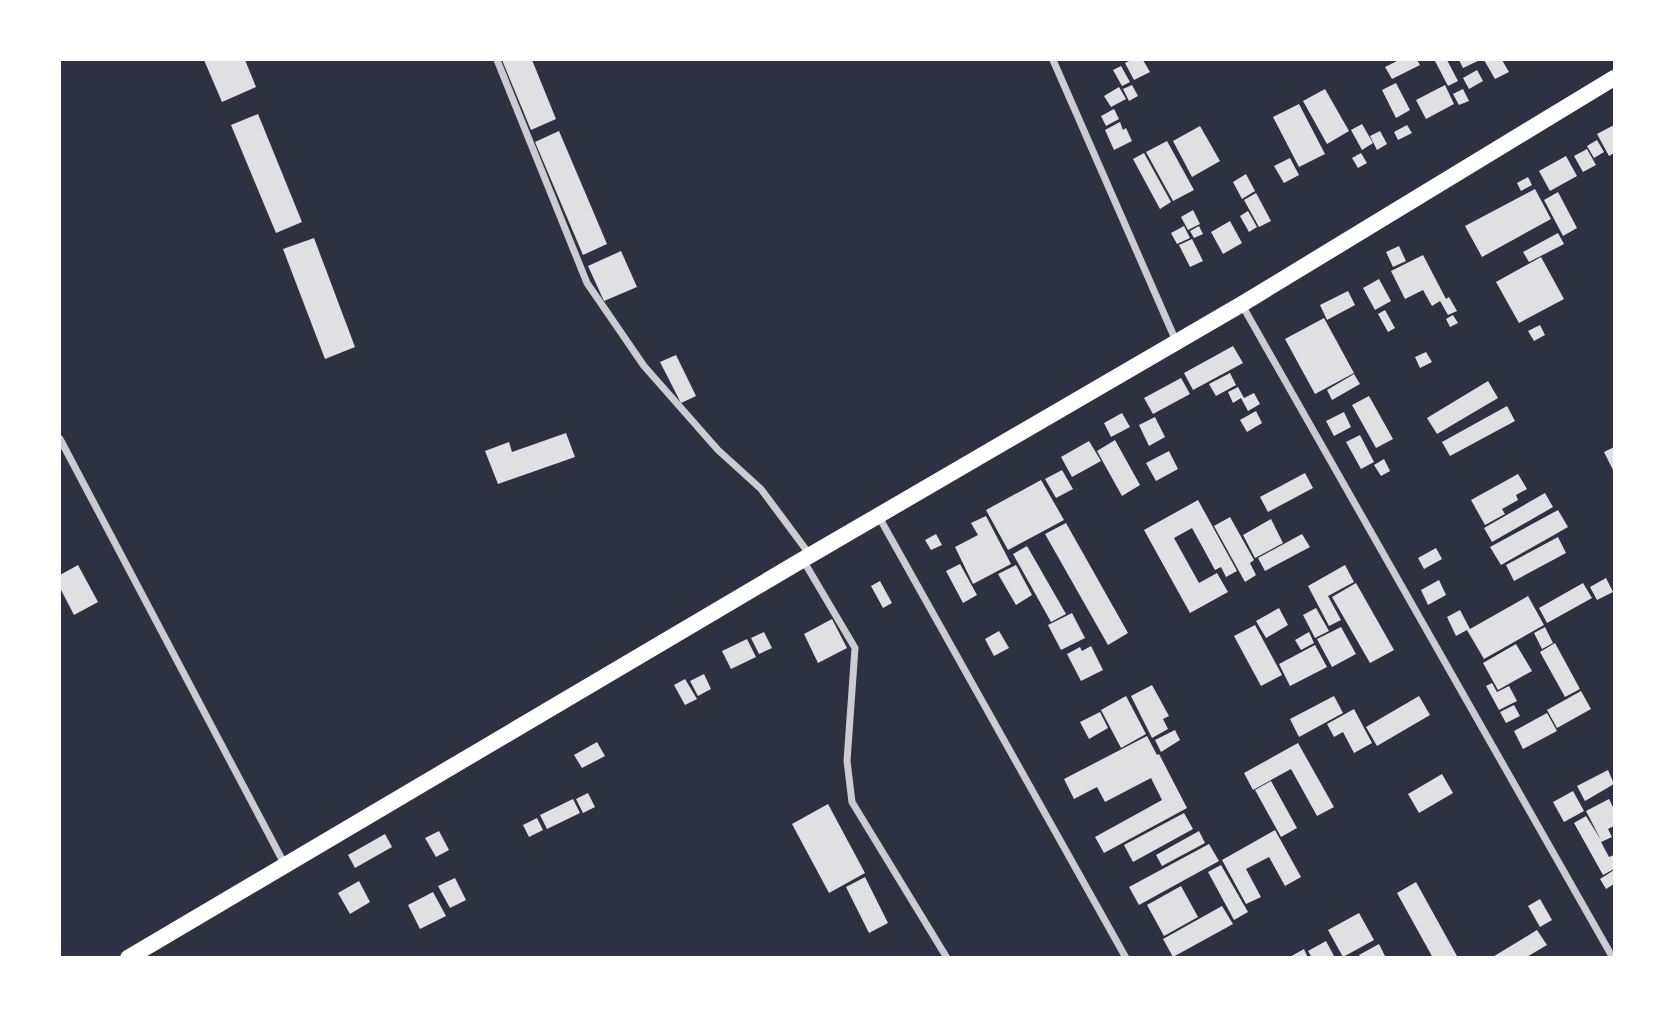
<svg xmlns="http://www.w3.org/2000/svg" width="1674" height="1017" font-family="'IBM Plex Serif',serif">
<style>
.building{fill:#e0e0e3}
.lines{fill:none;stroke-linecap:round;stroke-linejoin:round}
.minor{stroke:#caccd0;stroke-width:7}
.trunk{stroke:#fff;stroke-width:16}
</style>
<rect width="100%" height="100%" fill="#2d3142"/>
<!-- building -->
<g class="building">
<polygon points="204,60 245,60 256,87 222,102"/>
<polygon points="502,60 532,60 556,119 531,130"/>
<polygon points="1131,60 1143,60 1150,72 1134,80 1125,63"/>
<polygon points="1399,60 1417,60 1420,65 1392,79 1385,67"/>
<polygon points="1437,60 1447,60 1458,81 1448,86 1435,61"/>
<polygon points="1459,60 1480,60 1463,68"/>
<polygon points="1484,60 1502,60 1509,72 1495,79"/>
<polygon points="1121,66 1130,82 1122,86 1113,70"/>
<polygon points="1477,70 1483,81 1469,89 1463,78"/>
<polygon points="1396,83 1410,110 1396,118 1382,90"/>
<polygon points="1132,85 1138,96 1129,101 1123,89"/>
<polygon points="1445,85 1454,104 1426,119 1416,100"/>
<polygon points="1119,87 1126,99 1111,107 1104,96"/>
<polygon points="1325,89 1349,131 1327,144 1303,101"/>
<polygon points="1463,89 1469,101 1459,105 1453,94"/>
<polygon points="1299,104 1325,154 1299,167 1273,117"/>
<polygon points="1114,109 1119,119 1106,126 1101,116"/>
<polygon points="258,114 302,222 276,233 231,125"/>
<polygon points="1120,122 1123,130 1126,128 1132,141 1114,150 1105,130"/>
<polygon points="1362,124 1373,143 1362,150 1351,130"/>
<polygon points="1407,125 1412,133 1398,140 1394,132"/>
<polygon points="1614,125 1614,153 1609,156 1597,134"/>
<polygon points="1200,126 1220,161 1192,177 1173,141"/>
<polygon points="559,131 607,244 583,255 535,142"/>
<polygon points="1380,131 1387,144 1377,150 1370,136"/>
<polygon points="1597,140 1604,152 1594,158 1587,146"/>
<polygon points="1167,141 1194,190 1173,201 1146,152"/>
<polygon points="1587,149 1596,165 1583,172 1574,156"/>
<polygon points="1144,153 1171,202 1160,209 1133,159"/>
<polygon points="1361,153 1367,163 1358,168 1352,158"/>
<polygon points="1566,156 1577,176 1550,191 1539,171"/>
<polygon points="1290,158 1299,175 1284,183 1274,166"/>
<polygon points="1246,174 1255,191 1242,199 1233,182"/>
<polygon points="1528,177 1532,185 1521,191 1517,183"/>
<polygon points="1535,189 1551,219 1482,257 1465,226"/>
<polygon points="1558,192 1577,228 1563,236 1544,200"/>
<polygon points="1256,193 1271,221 1259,227 1244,200"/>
<polygon points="1193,210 1200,224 1188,230 1181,217"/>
<polygon points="1248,211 1257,227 1249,232 1240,216"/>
<polygon points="1230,221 1242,243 1223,254 1211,232"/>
<polygon points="1184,226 1190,238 1177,244 1171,233"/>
<polygon points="1199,226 1203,234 1194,238 1190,231"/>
<polygon points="1558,233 1564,244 1529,262 1523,252"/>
<polygon points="314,238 355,347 325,359 283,249"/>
<polygon points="1192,239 1203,261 1190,267 1179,245"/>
<polygon points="1399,246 1406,261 1393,267 1386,252"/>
<polygon points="621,251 637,287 604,301 588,266"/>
<polygon points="1423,255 1446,299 1449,297 1457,311 1448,315 1440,301 1432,306 1423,290 1405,299 1391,271"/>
<polygon points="1541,257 1564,299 1519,323 1496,282"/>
<polygon points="1379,279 1391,301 1375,310 1363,288"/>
<polygon points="1348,291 1355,305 1327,320 1320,305"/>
<polygon points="1385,310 1395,328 1388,332 1378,314"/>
<polygon points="1453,315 1458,323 1450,327 1446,319"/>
<polygon points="1324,318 1354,373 1315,394 1285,339"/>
<polygon points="1540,325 1545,335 1534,341 1528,331"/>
<polygon points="1233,346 1243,363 1193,390 1184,373"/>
<polygon points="1426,352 1432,362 1420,368 1415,357"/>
<polygon points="676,355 696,396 681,403 660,362"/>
<polygon points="1230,373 1236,385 1216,396 1209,384"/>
<polygon points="1354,374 1360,384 1332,400 1327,390"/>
<polygon points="1181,378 1190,394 1153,414 1144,398"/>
<polygon points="1488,381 1498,398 1437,434 1427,418"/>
<polygon points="1238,387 1244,398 1254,393 1260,404 1248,411 1241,398 1233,403 1228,392"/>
<polygon points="1369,396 1393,439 1376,448 1352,405"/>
<polygon points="1507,406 1515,421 1450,456 1442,442"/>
<polygon points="1256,411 1262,423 1247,432 1240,420"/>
<polygon points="1344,412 1351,427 1334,436 1326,421"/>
<polygon points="1122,413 1130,427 1111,437 1104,423"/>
<polygon points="1155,417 1165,437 1149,446 1139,425"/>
<polygon points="566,433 575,457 498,484 485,451 509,442 512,452"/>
<polygon points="1360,435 1374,462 1361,469 1346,442"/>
<polygon points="1115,440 1140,485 1122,496 1097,451"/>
<polygon points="1089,441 1101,461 1072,477 1061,457"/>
<polygon points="1614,447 1614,472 1604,452"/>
<polygon points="1169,451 1178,469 1156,481 1146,463"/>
<polygon points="1384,459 1390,471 1381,476 1374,465"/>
<polygon points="1062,470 1073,489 1056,498 1045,479"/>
<polygon points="1305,473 1313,488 1268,512 1260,497"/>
<polygon points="1518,474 1527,489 1516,495 1518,500 1502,509 1505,514 1485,525 1471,500"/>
<polygon points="1041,480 1064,520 1008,550 986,510"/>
<polygon points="1545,493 1553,507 1492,542 1484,528"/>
<polygon points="1198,500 1237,571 1226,577 1221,567 1215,570 1192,528 1174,538 1199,583 1217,573 1228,592 1190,613 1144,530"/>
<polygon points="1558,510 1568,527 1501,565 1490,547"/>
<polygon points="986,516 1011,564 973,584 955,547 978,535 971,523"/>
<polygon points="1230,517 1254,560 1250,563 1256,575 1245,582 1214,526"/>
<polygon points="1271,519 1283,543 1255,558 1243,535"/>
<polygon points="1066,523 1128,633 1108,645 1045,534"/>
<polygon points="936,534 942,545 931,550 925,540"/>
<polygon points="1302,534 1310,547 1265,571 1258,558"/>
<polygon points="1558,537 1566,553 1514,581 1506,565"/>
<polygon points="1027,546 1066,614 1051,622 1013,554"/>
<polygon points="1436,548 1442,559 1424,569 1418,558"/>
<polygon points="960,564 977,595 963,603 946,571"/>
<polygon points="78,565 98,602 74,615 60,588 60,575"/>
<polygon points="1016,565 1032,595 1016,605 998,574"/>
<polygon points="1345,565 1354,582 1328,596 1341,620 1329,626 1308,586"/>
<polygon points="1606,578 1613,592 1597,600 1590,587"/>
<polygon points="1439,580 1446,595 1428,605 1421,590"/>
<polygon points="880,581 892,603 883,608 871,586"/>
<polygon points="1356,583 1394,650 1370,663 1332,597"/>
<polygon points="1583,583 1592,598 1547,623 1539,608"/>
<polygon points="1528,596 1544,625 1484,659 1467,630 1456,636 1447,617 1460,610 1470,629"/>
<polygon points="1279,608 1288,625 1266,638 1256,621"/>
<polygon points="1316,608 1329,631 1315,638 1303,615"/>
<polygon points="1072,613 1085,638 1061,650 1048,625"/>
<polygon points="832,619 847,648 818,663 804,634"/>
<polygon points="1255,625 1282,675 1261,686 1234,636"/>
<polygon points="1341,627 1356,654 1332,667 1317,639"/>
<polygon points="1545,627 1553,643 1542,649 1534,633"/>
<polygon points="999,631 1009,648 994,656 985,639"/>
<polygon points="764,632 772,648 759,654 751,638"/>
<polygon points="1309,632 1314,643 1301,650 1295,640"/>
<polygon points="747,639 756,657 731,669 722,651"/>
<polygon points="1555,643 1580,689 1565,697 1540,652"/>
<polygon points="1516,644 1532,671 1498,690 1483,663"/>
<polygon points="1315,645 1327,667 1290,686 1279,664"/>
<polygon points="1091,646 1103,670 1081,681 1067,654 1080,647 1082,651"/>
<polygon points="704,674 711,689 698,696 690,681"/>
<polygon points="685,679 697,699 685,705 674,685"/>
<polygon points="1492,683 1497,692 1509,686 1517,701 1499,710 1486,686"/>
<polygon points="1152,685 1169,716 1163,719 1168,729 1152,738 1131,696"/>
<polygon points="1581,691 1591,709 1557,728 1547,710"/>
<polygon points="1126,696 1146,734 1121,748 1101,710"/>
<polygon points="1334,696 1343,713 1299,737 1290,719"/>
<polygon points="1419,696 1430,715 1377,746 1366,727"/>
<polygon points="1514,705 1520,716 1506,723 1500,712"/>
<polygon points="1354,709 1372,743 1354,753 1343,732 1334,737 1327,724"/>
<polygon points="1100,712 1108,728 1089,739 1080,722"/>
<polygon points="1547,713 1557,731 1523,749 1514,731"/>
<polygon points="1175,730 1180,740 1161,752 1155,740"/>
<polygon points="1147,736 1157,755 1159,754 1187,808 1104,853 1095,837 1162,800 1151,778 1105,802 1097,787 1074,799 1064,779"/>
<polygon points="597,742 605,756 582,768 574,755"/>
<polygon points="1298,743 1334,807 1317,816 1291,769 1253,790 1244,773"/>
<polygon points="1608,770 1614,784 1585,801 1577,786"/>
<polygon points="1442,774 1453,793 1419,813 1408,794"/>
<polygon points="1271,781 1297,828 1281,837 1255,790"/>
<polygon points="1573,791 1584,811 1564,822 1553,802"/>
<polygon points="588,793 595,807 583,813 576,799"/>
<polygon points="573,799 580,813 547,829 540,815"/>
<polygon points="1609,799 1614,809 1614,826 1608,829 1612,837 1601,842 1609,857 1614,855 1614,869 1603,875 1574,823 1586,816 1601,840 1586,811"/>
<polygon points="828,804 865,873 829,893 792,824"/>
<polygon points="1184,813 1193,829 1133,862 1124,845"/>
<polygon points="537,818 543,830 529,837 523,825"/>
<polygon points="1275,830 1301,877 1285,886 1269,857 1246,869 1261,897 1246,904 1222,860"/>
<polygon points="439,831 449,850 436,857 425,838"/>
<polygon points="1199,831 1205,843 1162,866 1156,855"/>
<polygon points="385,834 392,847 355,868 348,855"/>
<polygon points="1209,844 1219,861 1139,905 1129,887"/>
<polygon points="1221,865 1248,912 1234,920 1208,872"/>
<polygon points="1614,870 1614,884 1606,889 1600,879"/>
<polygon points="865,877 888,923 869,933 846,887"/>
<polygon points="455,878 466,900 450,908 438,886"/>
<polygon points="359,881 370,902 350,914 338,893"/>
<polygon points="1416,882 1457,956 1454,958 1433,958 1397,893"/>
<polygon points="1181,886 1198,917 1164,936 1147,905"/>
<polygon points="433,892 446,916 420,929 408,905"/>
<polygon points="1540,899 1552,920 1540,927 1528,906"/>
<polygon points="1222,906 1233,924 1173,957 1163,939"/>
<polygon points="1359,913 1374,940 1343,957 1328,930"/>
<polygon points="1537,930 1547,945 1525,958 1491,958"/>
<polygon points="1326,941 1335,958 1312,958 1308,951"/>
<polygon points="1379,944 1386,958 1361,958 1359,955"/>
<polygon points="1304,949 1308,958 1288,958"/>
</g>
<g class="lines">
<!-- minor -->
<g class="minor">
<polyline points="497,60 587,283 644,366 718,450 761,489 810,555"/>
<polyline points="1053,60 1176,341"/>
<polyline points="1242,305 1613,958"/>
<polyline points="60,439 285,865"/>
<polyline points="879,517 1126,958"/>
<polyline points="803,560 855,648 847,761 852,802 947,958"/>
</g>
<!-- trunk -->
<polyline class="trunk" points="128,958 802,560 1242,304 1614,78"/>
</g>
<!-- border -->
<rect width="1674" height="1017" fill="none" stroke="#ffffff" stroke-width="122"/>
</svg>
